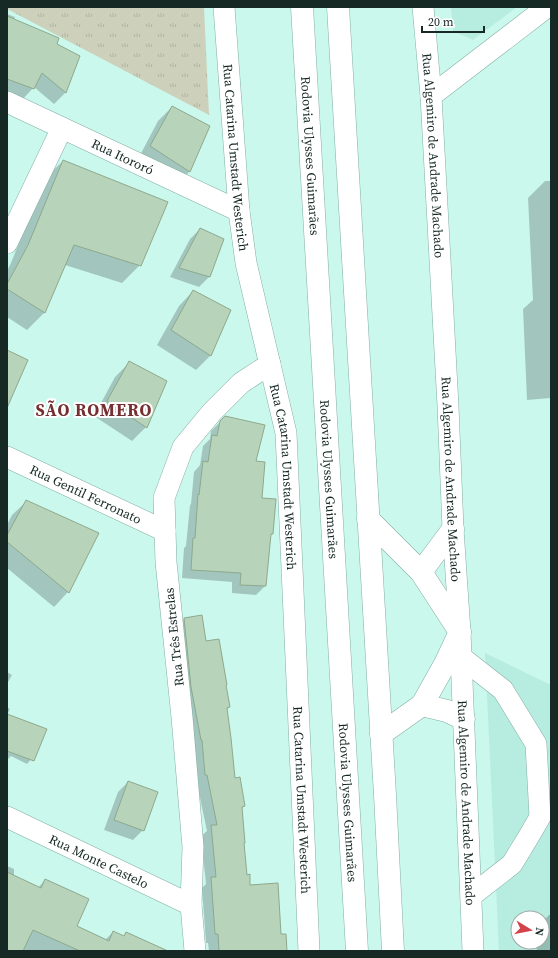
<svg xmlns="http://www.w3.org/2000/svg" width="558" height="958" font-family="'Source Serif 4',serif">
<style>
.built{fill:#b7ede0;fill-rule:evenodd}
.grass{fill:url(#grass-tufts)}
.shadow{fill:#0003}
.building{fill:#b7d3b9;stroke:#8da98e}
.lines{fill:none;stroke-linecap:round;stroke-linejoin:round}
.minor-casing{stroke:#83aea3;stroke-width:22}
.highway-casing{stroke:#83aea3;stroke-width:23}
.minor{stroke:#fff;stroke-width:21}
.highway{stroke:#fff;stroke-width:22}
.labels{text-anchor:middle;dominant-baseline:central;stroke-width:4;stroke-linejoin:round;paint-order:stroke}
.street-label{font-size:13px;fill:#172925;stroke:#fff}
.district-label{font-size:17px;font-weight:bold;letter-spacing:1px;fill:#762f31;stroke:#fff}
</style>
<defs>
<pattern id="grass-tufts" width="24" height="20" patternUnits="userSpaceOnUse"><rect width="24" height="20" fill="#cdd1bb"/><path d="M3 7l-1-3M5 7V3M7 7l1-3M15 17l-1-3M17 17v-4M19 17l1-3" fill="none" stroke="#afb3a1"/></pattern>
</defs>
<rect width="100%" height="100%" fill="#cbf8ed"/>
<!-- built -->
<g class="built">
<polygon points="451,7 517,7 473,40 453,31"/>
<path d="M485 653 551 685V951H499ZM518 918H542V942H518Z"/>
</g>
<!-- grass -->
<polygon class="grass" points="7,7 204,7 209,115 7,9"/>
<!-- shadow -->
<g class="shadow">
<polygon points="7,14 15,17 14,20 55,45 79,56 65,93 54,104 34,87 22,100 7,95"/>
<polygon points="172,107 209,126 189,172 175,186 137,161 158,121"/>
<polygon points="63,161 140,265 122,283 65,265 44,313 27,330 7,317 7,271 11,263 45,178"/>
<polygon points="545,181 551,181 551,398 527,400 523,309 533,300 528,198"/>
<polygon points="200,229 223,240 209,277 199,287 170,277 190,239"/>
<polygon points="193,291 230,311 210,356 196,370 157,345 179,306"/>
<polygon points="130,362 146,427 132,441 94,416 115,377"/>
<polygon points="225,417 255,462 260,499 272,534 269,537 265,586 256,595 232,593 232,582 182,578 184,548 186,546 190,505 191,504 194,472 200,465 203,446 210,439 211,431"/>
<polygon points="27,501 68,592 54,607 7,568 7,525 12,515"/>
<polygon points="184,619 205,642 225,685 229,707 226,710 235,780 244,806 241,809 243,844 246,876 250,886 281,935 286,951 209,951 208,943 206,943 202,888 206,884 201,836 207,831 197,784 174,629"/>
<polygon points="7,672 12,675 7,684"/>
<polygon points="7,707 10,709 7,715 35,755 27,764 11,756 7,760"/>
<polygon points="128,782 143,830 133,840 104,830 118,792"/>
<polygon points="7,866 14,869 14,876 38,888 45,880 75,926 105,940 113,932 123,937 126,933 150,951 7,951"/>
<polygon points="549,915 551,915 551,951 537,951 536,942 542,942 542,922"/>
</g>
<!-- building -->
<g class="building">
<polygon points="7,16 59,38 57,44 80,56 66,93 42,73 34,89 7,79"/>
<polygon points="172,106 210,126 190,172 150,146"/>
<polygon points="63,160 168,202 141,266 74,245 45,313 7,289 7,284 28,245"/>
<polygon points="200,228 224,239 210,277 179,268"/>
<polygon points="193,290 231,310 211,356 171,330"/>
<polygon points="7,350 28,360 7,408"/>
<polygon points="129,361 167,381 147,428 107,401"/>
<polygon points="225,416 265,425 256,461 265,462 262,498 276,499 273,534 271,534 266,586 240,585 241,573 191,570 193,538 195,538 198,494 199,495 203,461 208,462 212,435 217,436 220,421"/>
<polygon points="26,500 99,533 69,593 7,542 7,535"/>
<polygon points="202,615 206,641 219,639 227,685 226,685 230,707 227,708 231,738 235,778 240,777 245,806 242,807 245,843 244,843 247,875 250,874 250,885 278,883 281,934 286,934 287,951 219,951 218,934 215,934 211,877 216,877 211,825 217,825 207,775 205,775 202,740 201,740 191,687 184,618"/>
<polygon points="7,714 47,729 34,761 7,751"/>
<polygon points="128,781 158,792 144,831 114,820"/>
<polygon points="7,872 41,888 45,879 89,899 77,926 109,941 113,931 124,936 126,932 168,951 80,951 33,930 23,951 7,951"/>
</g>
<g class="lines">
<defs>
<g id="minor">
<path id="s1" d="M224 7 239 211 246 263 286 433 309 951"/>
<path id="s2" d="M423 7 431 96 448 406 453 529 460 632 473 951"/>
<polyline points="431,96 547,7"/>
<path id="s3" d="M7 102 239 211"/>
<polyline points="7,243 62,128"/>
<path id="s4" d="M7 457 165 531"/>
<polyline points="461,657 503,690 536,744 540,817 529,836 512,864 471,896"/>
<path id="s5" d="M7 817 191 905"/>
<polyline points="195,951 191,905 193,847 182,717 166,562 164,498 183,447 212,412 241,383 270,364"/>
</g>
<g id="highway">
<path id="s6" d="M302 7 357 951"/>
<polyline points="338,7 385,795 393,951"/>
<polyline points="368,519 421,572 460,632 445,664 422,705 381,734"/>
<polyline points="421,572 453,529"/>
<polyline points="422,705 447,711 464,719"/>
</g>
</defs>
<!-- minor casing -->
<use href="#minor" class="minor-casing"/>
<!-- highway casing -->
<use href="#highway" class="highway-casing"/>
<!-- minor -->
<use href="#minor" class="minor"/>
<!-- highway -->
<use href="#highway" class="highway"/>
</g>
<g class="labels">
<!-- street labels -->
<g class="street-label">
<text stroke="none"><textPath href="#s2" startOffset="149">Rua Algemiro de Andrade Machado</textPath></text>
<text stroke="none"><textPath href="#s6" startOffset="149">Rodovia Ulysses Guimarães</textPath></text>
<text stroke="none"><textPath href="#s3" startOffset="128">Rua Itororó</textPath></text>
<text stroke="none"><textPath href="#s1" startOffset="151">Rua Catarina Umstadt Westerich</textPath></text>
<text stroke="none"><textPath href="#s1" startOffset="475">Rua Catarina Umstadt Westerich</textPath></text>
<text stroke="none"><textPath href="#s6" startOffset="473">Rodovia Ulysses Guimarães</textPath></text>
<text stroke="none"><textPath href="#s2" startOffset="473">Rua Algemiro de Andrade Machado</textPath></text>
<text stroke="none"><textPath href="#s4" startOffset="87">Rua Gentil Ferronato</textPath></text>
<text transform="translate(174 637) rotate(-96)">Rua Três Estrelas</text>
<text stroke="none"><textPath href="#s1" startOffset="799">Rua Catarina Umstadt Westerich</textPath></text>
<text stroke="none"><textPath href="#s6" startOffset="797">Rodovia Ulysses Guimarães</textPath></text>
<text stroke="none"><textPath href="#s2" startOffset="797">Rua Algemiro de Andrade Machado</textPath></text>
<text stroke="none"><textPath href="#s5" startOffset="102">Rua Monte Castelo</textPath></text>
</g>
<!-- district labels -->
<g class="district-label">
<text x="94" y="410">SÃO ROMERO</text>
</g>
</g>
<!-- border -->
<rect width="558" height="958" fill="none" stroke="#172925" stroke-width="16"/>
<!-- north arrow -->
<g transform="translate(530 930) rotate(100)"><circle r="19" fill="#ffffff" stroke="#a2a9a8"/>
<path d="M0-3L7 15L0 10L-7 15Z" fill="#d3434c"/>
<text y="-6" font-size="11" font-weight="bold" text-anchor="middle" fill="#172925">N</text>
</g>
<!-- scale -->
<path d="M422 26v6h62v-6" fill="none" stroke="#172925" stroke-width="2"/>
<text x="428" y="26" font-size="12" fill="#172925" stroke="#ffffff" stroke-width="3" paint-order="stroke">20 m</text>
</svg>
